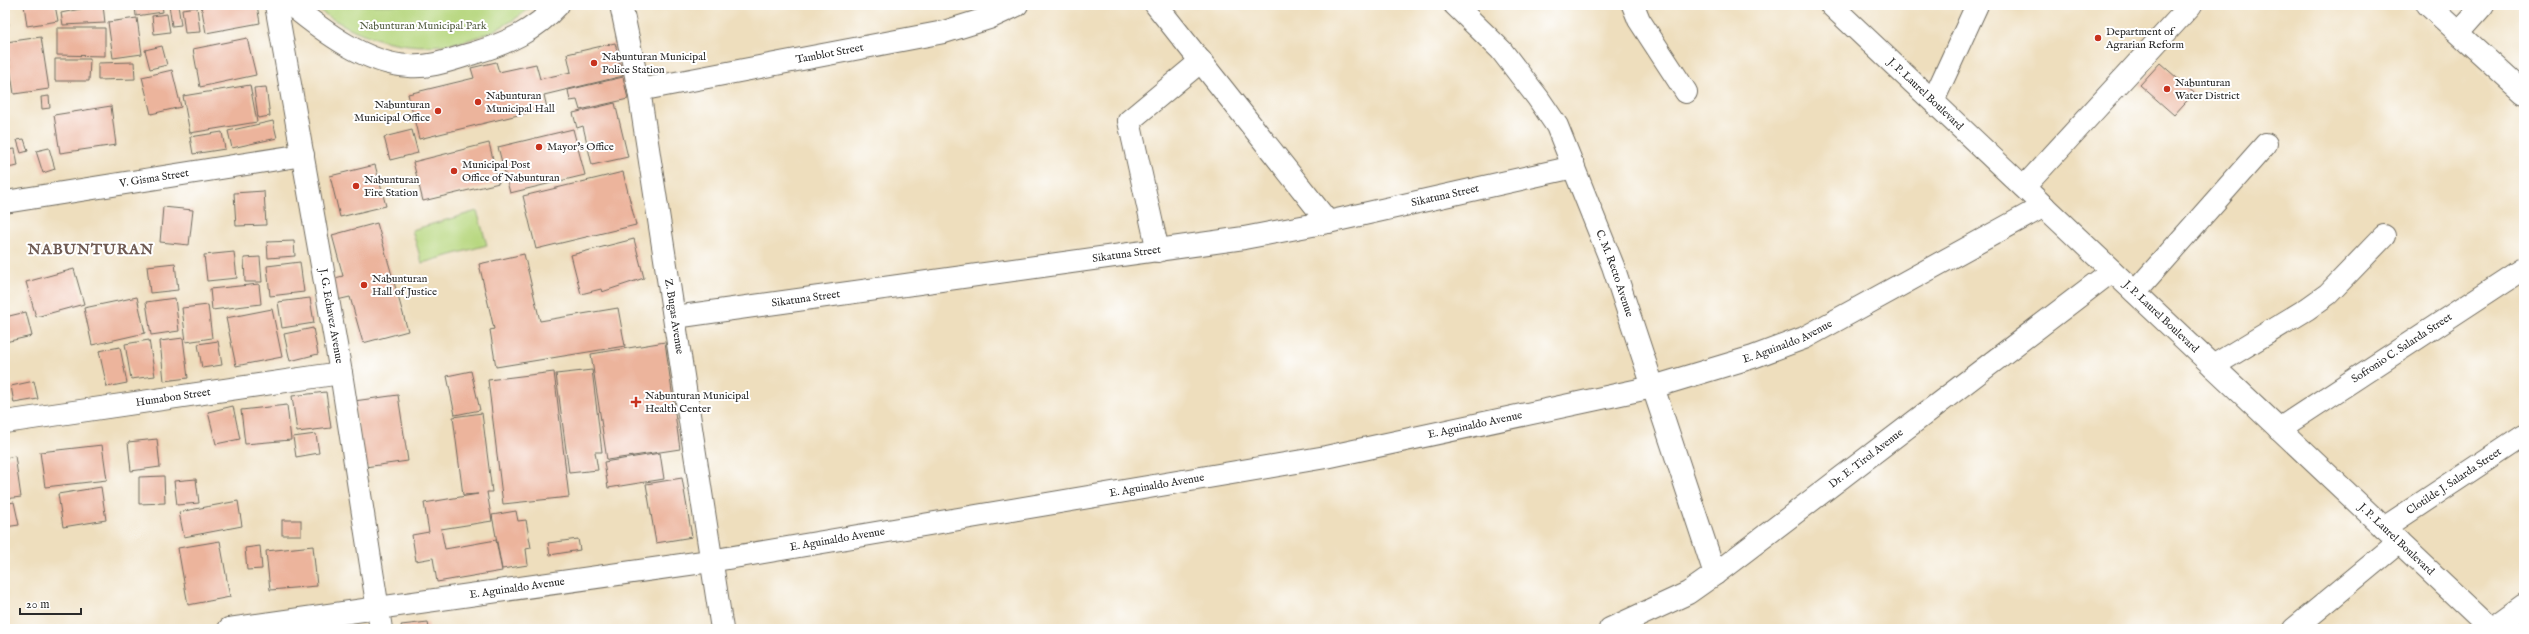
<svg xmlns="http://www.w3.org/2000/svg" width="2529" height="634" font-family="'IM FELL English',serif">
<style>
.green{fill:#b7d77f;stroke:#718155}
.building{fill:#ecb49c}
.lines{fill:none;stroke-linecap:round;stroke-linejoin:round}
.minor-casing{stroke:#6f6a5e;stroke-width:24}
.major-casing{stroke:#6f6a5e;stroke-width:24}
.minor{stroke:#fff;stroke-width:22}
.major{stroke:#fff;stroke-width:22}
.poi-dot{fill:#c8321e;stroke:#fff;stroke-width:1.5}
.labels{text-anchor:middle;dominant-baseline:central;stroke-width:4;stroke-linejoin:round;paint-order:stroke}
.park-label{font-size:11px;fill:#555f44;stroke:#fff}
.poi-label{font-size:11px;fill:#2b2b2b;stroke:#fff;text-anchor:start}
.street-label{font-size:11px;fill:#2b2b2b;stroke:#fff}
.district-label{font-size:15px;font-weight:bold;letter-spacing:1px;fill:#6f5b53;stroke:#fff}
</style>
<rect width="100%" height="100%" fill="#fff"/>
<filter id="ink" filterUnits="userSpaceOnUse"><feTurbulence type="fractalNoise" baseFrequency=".025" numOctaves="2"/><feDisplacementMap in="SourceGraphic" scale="8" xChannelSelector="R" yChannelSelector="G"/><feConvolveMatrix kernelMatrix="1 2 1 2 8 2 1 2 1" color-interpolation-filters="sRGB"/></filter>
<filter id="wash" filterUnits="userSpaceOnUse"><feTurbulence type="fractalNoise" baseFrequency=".012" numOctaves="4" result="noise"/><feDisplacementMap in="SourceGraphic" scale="16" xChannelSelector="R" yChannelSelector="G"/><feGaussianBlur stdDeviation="0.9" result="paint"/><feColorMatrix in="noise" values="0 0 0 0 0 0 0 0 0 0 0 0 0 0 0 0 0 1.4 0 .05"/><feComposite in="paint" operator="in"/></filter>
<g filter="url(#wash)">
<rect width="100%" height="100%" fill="#eedebd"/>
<!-- green -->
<g class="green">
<path d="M312 5H534C466 61 382 58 312 5Z"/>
<polygon points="477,211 487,245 422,263 412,230"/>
</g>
<g id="blocks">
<!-- building -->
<g class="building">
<polygon points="5,5 9,25 5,26"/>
<polygon points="24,5 55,5 58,21 27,26"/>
<polygon points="85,5 103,5 105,23 63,25 61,13 85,8"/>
<polygon points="135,5 162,5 163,12 136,16"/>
<polygon points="169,5 178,5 181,25 172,26"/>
<polygon points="201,5 257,5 260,23 206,33"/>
<polygon points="197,7 200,32 185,33 182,9"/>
<polygon points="167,14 170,32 154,34 152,16"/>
<polygon points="137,18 142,54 113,58 108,22"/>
<polygon points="57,28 105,28 105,56 57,55"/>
<polygon points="41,37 49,89 14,94 6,42"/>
<polygon points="247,38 256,75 200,87 193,49"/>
<polygon points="615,43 623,76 544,95 547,108 419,139 408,94 474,78 471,68 496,62 499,72 536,64 540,79 571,72 567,54"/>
<polygon points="162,46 167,65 150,69 145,50"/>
<polygon points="55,59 90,59 89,81 55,81"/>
<polygon points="134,62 135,79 98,80 98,63"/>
<polygon points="2160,63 2194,93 2174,115 2140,85"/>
<polygon points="172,70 181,107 151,114 142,77"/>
<polygon points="623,77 628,99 580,110 577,100 570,101 568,90"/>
<polygon points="250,85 257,122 190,133 183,96"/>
<polygon points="266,87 270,116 258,118 254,88"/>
<polygon points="49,96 50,108 42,109 41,97"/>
<polygon points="615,103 628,157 592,165 583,126 577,128 573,113"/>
<polygon points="111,106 116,145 60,153 54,115"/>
<polygon points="273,121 277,138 232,148 228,131"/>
<polygon points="573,129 585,175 510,193 498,147"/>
<polygon points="412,130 418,153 390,160 384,137"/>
<polygon points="222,132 225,149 193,154 190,137"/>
<polygon points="24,139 28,151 21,153 17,140"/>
<polygon points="489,143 499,183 423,201 413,162"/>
<polygon points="49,148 55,169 43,173 36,151"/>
<polygon points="15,149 18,166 7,168 5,150"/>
<polygon points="375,165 386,206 340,217 330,176"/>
<polygon points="623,172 636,225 536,249 523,196"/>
<polygon points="264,191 266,225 236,226 234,193"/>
<polygon points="163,207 193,210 189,245 160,242"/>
<polygon points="377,223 408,331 363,343 350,297 337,300 331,279 343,276 332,235"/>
<polygon points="634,239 644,278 602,292 601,289 581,294 571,255"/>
<polygon points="294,241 295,256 268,258 267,242"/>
<polygon points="234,252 237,278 207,281 204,255"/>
<polygon points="524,254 540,321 618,308 625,346 496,367 490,330 494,329 479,264"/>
<polygon points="260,257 262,282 245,282 244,258"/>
<polygon points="300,262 304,292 270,296 267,266"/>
<polygon points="175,263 178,290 150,293 147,266"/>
<polygon points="74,269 84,304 36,317 26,282"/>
<polygon points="259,284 261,304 212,310 210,289"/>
<polygon points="137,297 145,333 92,345 84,308"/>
<polygon points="175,298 179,331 151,335 146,302"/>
<polygon points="310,298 314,323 282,328 278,302"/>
<polygon points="208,305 212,338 186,342 182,308"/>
<polygon points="272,309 282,357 236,366 226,318"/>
<polygon points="26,312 32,336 5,342 5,317"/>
<polygon points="313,328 318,354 290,361 284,334"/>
<polygon points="183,338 188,378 164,381 160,341"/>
<polygon points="149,340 155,376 131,379 125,344"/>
<polygon points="218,341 222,365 202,368 198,344"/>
<polygon points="665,342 680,449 607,460 591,354"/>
<polygon points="120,347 127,383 107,387 99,351"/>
<polygon points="592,370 602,452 595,452 598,470 569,473 556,374"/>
<polygon points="471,371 480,410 455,415 447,376"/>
<polygon points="554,372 569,497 503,504 488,380"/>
<polygon points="34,381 38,399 14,403 11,386"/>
<polygon points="326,392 331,428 297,432 292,396"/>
<polygon points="398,395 408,461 365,467 354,401"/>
<polygon points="287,405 291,440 245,444 241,410"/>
<polygon points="233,406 240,439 216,444 208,412"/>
<polygon points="482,413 492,492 487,492 492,521 441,529 445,549 496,540 502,571 437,582 433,558 416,561 412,535 429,532 424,503 478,494 463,495 453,417"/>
<polygon points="316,434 319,453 296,457 293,437"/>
<polygon points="157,439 160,467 131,471 128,442"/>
<polygon points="102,445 107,480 45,487 40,452"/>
<polygon points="660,453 664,479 608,488 604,462"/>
<polygon points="15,456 21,497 5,499 5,458"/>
<polygon points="164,476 165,503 139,504 139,477"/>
<polygon points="682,478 692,537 656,543 646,484"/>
<polygon points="196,479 199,503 177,505 174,481"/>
<polygon points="101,487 106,520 63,527 58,494"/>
<polygon points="238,501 242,526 184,537 179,512"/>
<polygon points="14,502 19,525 5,527 5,504"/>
<polygon points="516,511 518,521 526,520 531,548 526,549 528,565 502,569 492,515"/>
<rect x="282" y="520" width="19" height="15"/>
<polygon points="578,539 580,550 550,555 548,543"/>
<polygon points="220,541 230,597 188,605 178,548"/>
<polygon points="260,546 262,569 247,570 245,548"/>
<polygon points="313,546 317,586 270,590 266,551"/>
<polygon points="428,622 429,629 402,629 401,625"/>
</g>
</g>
</g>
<g filter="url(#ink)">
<use href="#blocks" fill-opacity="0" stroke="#6f6a5e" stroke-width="1"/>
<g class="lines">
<defs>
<g id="minor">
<path id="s1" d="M276 5 341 373 381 629"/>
<path d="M291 5C323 31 366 64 409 66 431 68 453 59 474 53 508 43 534 31 558 5"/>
<path id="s2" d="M621 5 639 90 722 629"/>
<polyline points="1156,5 1328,222"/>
<path id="s3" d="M1455 5 1501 50 1538 98 1557 126 1613 266 1715 574"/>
<polyline points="1633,5 1639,20 1686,92"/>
<polyline points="2428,5 2524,93"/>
<polyline points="2459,32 2483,5"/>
<path id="s4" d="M639 90 944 32 989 18 1017 5"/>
<polyline points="1933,101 1977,5"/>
<polyline points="2024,187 2191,5"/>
<path id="s5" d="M5 202 303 155"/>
<polyline points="1158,251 1129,121 1201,61"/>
<polyline points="2135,292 2266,144"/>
<path id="s6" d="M675 317 1244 238 1328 222 1574 167"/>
<polyline points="2213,366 2307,309 2328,294 2384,236"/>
<path id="s7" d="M5 422 341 373"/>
<path id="s8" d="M2279 429 2524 268"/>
<path id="s9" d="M2384 528 2524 435"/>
<path id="s10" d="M229 629 710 561 1326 457 1653 387 1753 357 1804 338 2044 206"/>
<polyline points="2294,629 2399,542"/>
<polyline points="2491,629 2524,605"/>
</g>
<g id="major">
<path id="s11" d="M1831 5 2491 629"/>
<path id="s12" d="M1610 629 1688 593 1715 574 2112 271"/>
</g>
</defs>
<!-- minor casing -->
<use href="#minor" class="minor-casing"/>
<!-- major casing -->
<use href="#major" class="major-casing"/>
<!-- minor -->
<use href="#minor" class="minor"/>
<!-- major -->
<use href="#major" class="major"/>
</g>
</g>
<!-- markers -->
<g class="poi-dot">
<circle cx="2098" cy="38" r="4"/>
<circle cx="594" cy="63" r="4"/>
<circle cx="2167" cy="89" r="4"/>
<circle cx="478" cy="102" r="4"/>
<circle cx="438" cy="111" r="4"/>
<circle cx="539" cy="147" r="4"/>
<circle cx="454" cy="171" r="4"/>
<circle cx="356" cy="186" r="4"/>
<circle cx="364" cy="285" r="4"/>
<path d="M634 396h4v4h4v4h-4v4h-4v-4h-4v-4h4z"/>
</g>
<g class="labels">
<!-- park labels -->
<g class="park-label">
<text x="423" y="26">Nabunturan Municipal Park</text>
</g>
<!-- poi labels -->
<g class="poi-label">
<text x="2106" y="32">Department of<tspan x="2106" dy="13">Agrarian Reform</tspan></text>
<text x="602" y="57">Nabunturan Municipal<tspan x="602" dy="13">Police Station</tspan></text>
<text x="2175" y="83">Nabunturan<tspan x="2175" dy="13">Water District</tspan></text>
<text x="486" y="96">Nabunturan<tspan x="486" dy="13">Municipal Hall</tspan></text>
<text x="430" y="105" text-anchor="end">Nabunturan<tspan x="430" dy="13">Municipal Office</tspan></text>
<text x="547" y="147">Mayor's Office</text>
<text x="462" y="165">Municipal Post<tspan x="462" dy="13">Office of Nabunturan</tspan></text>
<text x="364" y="180">Nabunturan<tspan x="364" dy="13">Fire Station</tspan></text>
<text x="372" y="279">Nabunturan<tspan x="372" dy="13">Hall of Justice</tspan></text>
<text x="645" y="396">Nabunturan Municipal<tspan x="645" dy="13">Health Center</tspan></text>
</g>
<!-- street labels -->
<g class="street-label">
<text stroke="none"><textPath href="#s4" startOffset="194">Tamblot Street</textPath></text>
<text stroke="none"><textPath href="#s11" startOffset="130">J. P. Laurel Boulevard</textPath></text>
<text stroke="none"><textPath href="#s5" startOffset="151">V. Gisma Street</textPath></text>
<text stroke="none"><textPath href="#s6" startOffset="780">Sikatuna Street</textPath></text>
<text stroke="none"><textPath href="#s6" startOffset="456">Sikatuna Street</textPath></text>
<text stroke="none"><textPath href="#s3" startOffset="317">C. M. Recto Avenue</textPath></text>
<text stroke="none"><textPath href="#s6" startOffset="132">Sikatuna Street</textPath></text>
<text stroke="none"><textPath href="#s2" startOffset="316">Z. Bugas Avenue</textPath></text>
<text stroke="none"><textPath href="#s1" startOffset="316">J. G. Echavez Avenue</textPath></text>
<text stroke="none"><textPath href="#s11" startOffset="454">J. P. Laurel Boulevard</textPath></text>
<text stroke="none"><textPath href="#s10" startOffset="1587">E. Aguinaldo Avenue</textPath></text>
<text stroke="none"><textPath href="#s8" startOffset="147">Sofronio C. Salarda Street</textPath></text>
<text stroke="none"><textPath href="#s7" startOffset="170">Humabon Street</textPath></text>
<text stroke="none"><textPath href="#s10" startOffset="1263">E. Aguinaldo Avenue</textPath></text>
<text stroke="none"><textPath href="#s12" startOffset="309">Dr. E. Tirol Avenue</textPath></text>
<text stroke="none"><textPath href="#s9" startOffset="84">Clotilde J. Salarda Street</textPath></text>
<text stroke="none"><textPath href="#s10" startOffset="939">E. Aguinaldo Avenue</textPath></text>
<text stroke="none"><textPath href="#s10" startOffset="615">E. Aguinaldo Avenue</textPath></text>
<text stroke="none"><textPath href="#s11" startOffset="778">J. P. Laurel Boulevard</textPath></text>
<text stroke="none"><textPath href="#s10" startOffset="291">E. Aguinaldo Avenue</textPath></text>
</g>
<!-- district labels -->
<g class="district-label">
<text x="91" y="249">NABUNTURAN</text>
</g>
</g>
<!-- margin -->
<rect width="2529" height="634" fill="none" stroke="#fff" stroke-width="20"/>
<!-- scale -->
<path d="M20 608v6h61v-6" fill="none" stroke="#2b2b2b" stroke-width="2"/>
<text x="26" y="608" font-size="12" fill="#2b2b2b" stroke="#ffffff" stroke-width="3" paint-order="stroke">20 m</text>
</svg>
